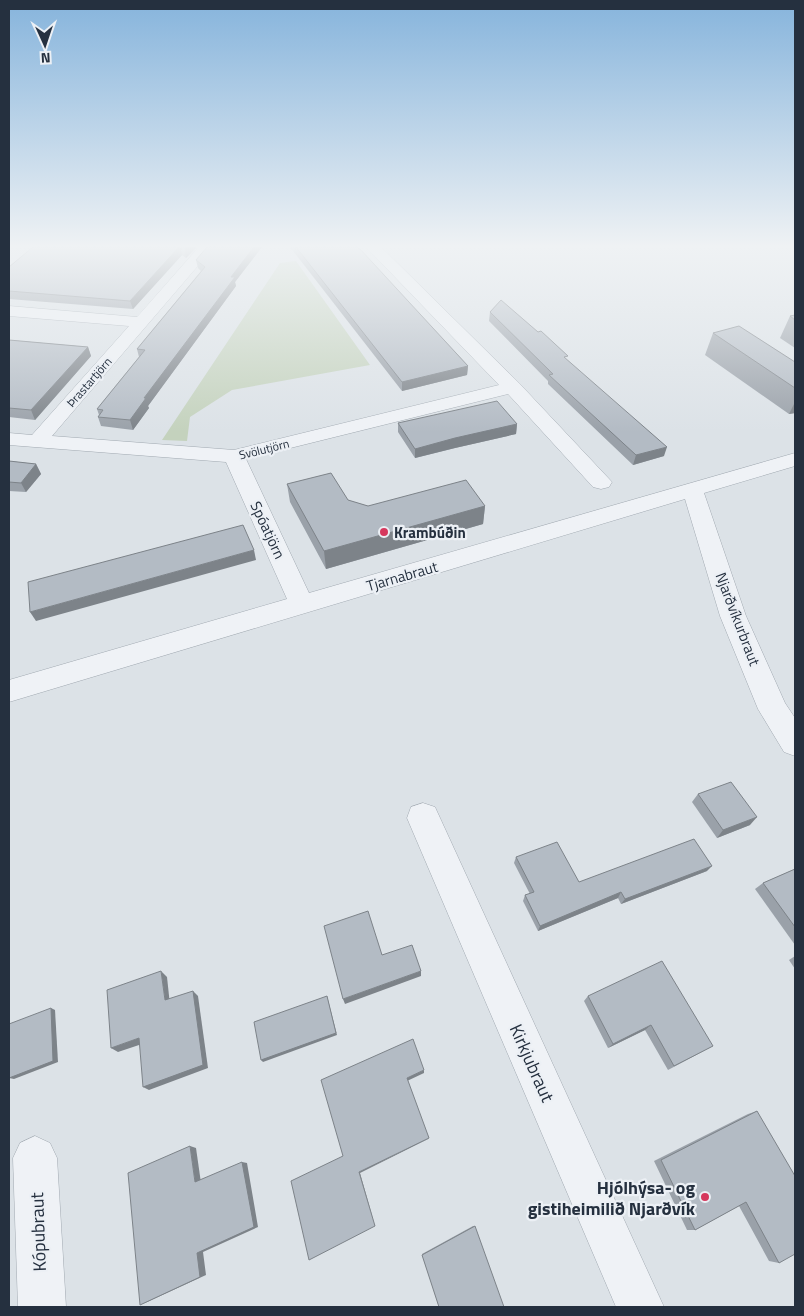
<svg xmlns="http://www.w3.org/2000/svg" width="804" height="1316" font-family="'Titillium Web',sans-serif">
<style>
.green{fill:#c4d2bd}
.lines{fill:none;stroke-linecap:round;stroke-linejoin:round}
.minor-casing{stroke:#a1a9b1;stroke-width:1}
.minor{fill:#eff2f6;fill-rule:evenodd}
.wall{fill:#9aa1a9}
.shaded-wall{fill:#7d8389}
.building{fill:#b3bbc4;stroke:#7d8389}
.poi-dot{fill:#d6385d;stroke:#ecf0f5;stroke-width:2}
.labels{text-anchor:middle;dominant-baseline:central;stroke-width:4.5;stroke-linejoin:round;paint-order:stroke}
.far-street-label{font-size:12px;fill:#25303f;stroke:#ecf0f5}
.street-label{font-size:15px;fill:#25303f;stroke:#ecf0f5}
.poi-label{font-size:15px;font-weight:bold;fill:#25303f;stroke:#ecf0f5;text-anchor:start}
.near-street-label{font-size:18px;fill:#25303f;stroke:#ecf0f5}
.near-poi-label{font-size:18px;font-weight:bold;fill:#25303f;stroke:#ecf0f5;text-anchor:end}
</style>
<rect width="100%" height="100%" fill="#dce2e7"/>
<!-- green -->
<polygon class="green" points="296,261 370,365 232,390 190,417 187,441 162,440 280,263"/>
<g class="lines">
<defs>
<g id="minor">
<polygon points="199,247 214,247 52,436 234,450 499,385 366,247 381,247 519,383 612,482 609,487 601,489 593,487 508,394 246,459 309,593 795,453 795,466 704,493 746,616 785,703 795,718 795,756 784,752 758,709 720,616 685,499 9,702 9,680 287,599 226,462 9,445 9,433 32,435 129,326 9,316 9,306 137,317"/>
<polygon points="423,803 435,807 664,1307 616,1307 407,818 411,807"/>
<polygon points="35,1136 50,1143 57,1158 66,1307 18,1307 13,1158 20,1143"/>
</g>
</defs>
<!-- minor casing -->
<use href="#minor" class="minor-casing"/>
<!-- minor -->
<use href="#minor" class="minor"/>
</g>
<!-- wall -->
<g class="wall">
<polygon points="33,247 197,247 186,258 182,255 133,309 9,299 9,267"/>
<polygon points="207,247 262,247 235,282 236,286 148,406 149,408 133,430 101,426 98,417 99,415 97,409 139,357 137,349 201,271 198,268 196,260"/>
<polygon points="290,247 357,247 468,366 467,375 402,391"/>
<polygon points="490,312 567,360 664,456 633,465 548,384 548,381 489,321"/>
<polygon points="795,315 795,348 780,338 790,316"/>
<polygon points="713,333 795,362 795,413 789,414 705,355"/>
<polygon points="9,340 88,347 91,356 35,420 9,417"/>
<polygon points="398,423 517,424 516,434 455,448 415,458 398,432"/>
<polygon points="9,461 36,464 41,474 26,492 9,491"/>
<polygon points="287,484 368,506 485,506 483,524 326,569 290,502"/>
<polygon points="698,794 750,825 717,838 692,802"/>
<polygon points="516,857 579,882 707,871 621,904 618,898 538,931 523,901 525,895 530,894 514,863"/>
<polygon points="795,869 795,945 755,889 763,883"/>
<polygon points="795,956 795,969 789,960"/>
<polygon points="588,996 713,1046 668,1070 645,1030 608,1048 584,1001"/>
<polygon points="757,1111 779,1263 769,1261 739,1206 695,1230 687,1230 654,1161 748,1114"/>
<polygon points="473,1226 475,1226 439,1307 422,1254"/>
</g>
<!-- shaded-wall -->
<g class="shaded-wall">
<polygon points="179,247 180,247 182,255 133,309 130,301"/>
<polygon points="187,247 197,247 186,258 185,250"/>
<polygon points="254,247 262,247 235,282 236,286 148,406 149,408 133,430 130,420 144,398 231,277"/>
<polygon points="88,347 91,356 35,420 31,410"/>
<polygon points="468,366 467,375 402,391 402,382"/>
<polygon points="795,402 795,413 789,414"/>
<polygon points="517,424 516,434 455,448 415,458 415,449 455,438"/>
<polygon points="667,447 664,456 633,465 636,455"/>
<polygon points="36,464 41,474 26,492 21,483"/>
<polygon points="485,506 483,524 326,569 324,551"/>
<polygon points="254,550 256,560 36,621 30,612"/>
<polygon points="757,817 750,825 717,838 723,830"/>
<polygon points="712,866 707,871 621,904 625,899"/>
<polygon points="621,892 618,898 538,931 540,926"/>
<polygon points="161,971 167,977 170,1005 165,1000"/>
<polygon points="421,971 421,976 345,1004 343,999"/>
<polygon points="193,991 198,996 208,1068 149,1090 143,1087"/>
<polygon points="327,996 337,1035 263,1062 261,1060"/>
<polygon points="51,1008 55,1010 58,1062 14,1079 9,1078"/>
<polygon points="651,1025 645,1030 608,1048 613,1044"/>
<polygon points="139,1038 145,1043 118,1052 111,1048"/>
<polygon points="424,1070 424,1073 407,1081 407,1078"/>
<polygon points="429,1138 428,1139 360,1173 375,1226 359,1172"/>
<polygon points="190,1146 196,1148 201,1183 195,1182"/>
<polygon points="242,1162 247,1163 258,1227 203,1252 206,1275 147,1302 140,1305 197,1253"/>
</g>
<!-- building -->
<g class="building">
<polygon points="33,247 179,247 130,301 9,291 9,267"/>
<polygon points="207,247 254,247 231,277 235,277 144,398 146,398 130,420 98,417 103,410 97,409 145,350 137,349 205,267 196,260"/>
<polygon points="296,247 357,247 361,250 468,366 402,382"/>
<polygon points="501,300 538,332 541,331 568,356 564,357 667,447 636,455 549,375 553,374 490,312"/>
<polygon points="795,315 795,320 790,316"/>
<polygon points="739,326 795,362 795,388 713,333"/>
<polygon points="9,340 88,347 31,410 9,408"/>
<polygon points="497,401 517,424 455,438 415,449 398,423"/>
<polygon points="9,461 36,464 21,483 9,482"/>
<polygon points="331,473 348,500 368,506 466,480 485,506 324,551 287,484"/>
<polygon points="243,525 254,550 30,612 28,582"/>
<polygon points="731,782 757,817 723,830 698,794"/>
<polygon points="694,839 712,866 625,899 621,892 540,926 525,895 534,892 516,857 557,842 579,882"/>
<polygon points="795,869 795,927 763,883"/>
<polygon points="368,911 382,955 412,945 421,971 343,999 324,926"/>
<polygon points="662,961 713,1046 674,1066 651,1025 613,1044 588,996"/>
<polygon points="161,971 165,1000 193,991 203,1065 143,1087 139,1038 111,1048 107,990"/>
<polygon points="327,996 336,1033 261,1060 254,1022"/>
<polygon points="51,1008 53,1061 9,1078 9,1024"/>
<polygon points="413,1039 424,1070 407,1078 429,1138 359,1172 375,1226 309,1260 291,1181 343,1156 321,1080"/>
<polygon points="757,1111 795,1176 795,1254 779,1263 746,1202 695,1230 661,1160"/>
<polygon points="190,1146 195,1182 242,1162 254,1227 197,1253 200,1277 140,1305 128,1173"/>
<polygon points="475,1226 504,1307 439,1307 422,1255"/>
</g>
<!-- sky -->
<linearGradient id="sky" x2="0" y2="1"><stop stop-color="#86b4dc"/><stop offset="0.57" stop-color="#eff2f4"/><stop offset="1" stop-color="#eff2f4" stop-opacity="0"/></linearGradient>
<rect width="804" height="432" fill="url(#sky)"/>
<!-- markers -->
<g class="poi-dot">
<circle cx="384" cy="532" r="5"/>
<circle cx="705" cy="1197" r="5"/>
</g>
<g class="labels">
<!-- far-street labels -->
<g class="far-street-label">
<text transform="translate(89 382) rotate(-49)">Þrastartjörn</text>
<text transform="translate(264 449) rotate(-14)">Svölutjörn</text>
</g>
<!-- street labels -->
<g class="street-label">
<text transform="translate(268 530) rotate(65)">Spóatjörn</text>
<text transform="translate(402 576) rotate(-16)">Tjarnabraut</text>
<text transform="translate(738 619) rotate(69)">Njarðvíkurbraut</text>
</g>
<!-- poi labels -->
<g class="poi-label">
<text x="394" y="532">Krambúðin</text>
</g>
<!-- near-street labels -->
<g class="near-street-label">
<text transform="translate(532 1063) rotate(66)">Kirkjubraut</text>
<text transform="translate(38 1232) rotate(-92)">Kópubraut</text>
</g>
<!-- near-poi labels -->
<g class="near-poi-label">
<text x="695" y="1187">Hjólhýsa- og<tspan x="695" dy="21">gistiheimilið Njarðvík</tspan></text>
</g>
</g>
<!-- border -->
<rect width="804" height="1316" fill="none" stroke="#25303f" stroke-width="20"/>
<!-- north arrow -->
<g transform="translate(45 45) rotate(177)" stroke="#ecf0f5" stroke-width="4" paint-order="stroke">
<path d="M0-4L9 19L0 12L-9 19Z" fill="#25303f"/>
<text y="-8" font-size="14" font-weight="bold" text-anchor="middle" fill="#25303f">N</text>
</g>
</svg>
